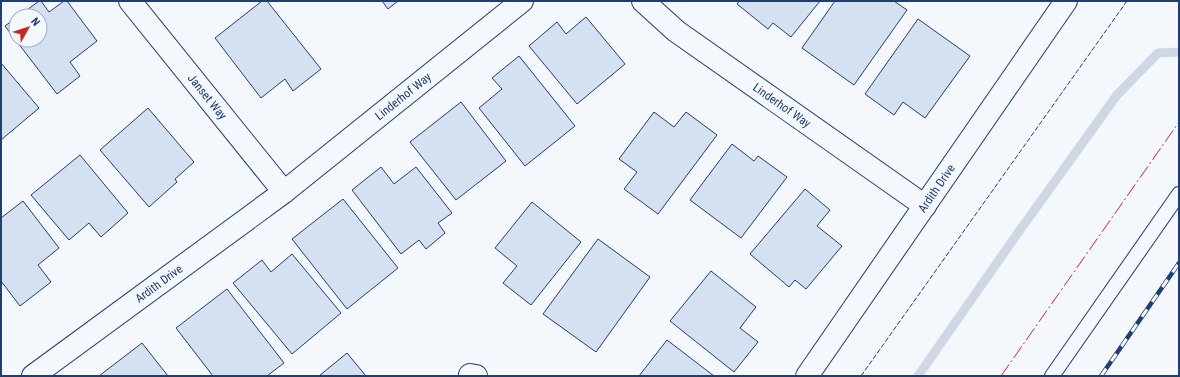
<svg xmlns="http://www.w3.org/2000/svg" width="1180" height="377" font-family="'Roboto Condensed',sans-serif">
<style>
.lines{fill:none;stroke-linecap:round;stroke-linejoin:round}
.stream{stroke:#cfd7e4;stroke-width:9}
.building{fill:#d5e0f0;stroke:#1d3f73}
.service-casing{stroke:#1d3f73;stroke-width:16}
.minor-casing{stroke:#1d3f73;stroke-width:24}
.service{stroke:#f4f7fb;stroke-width:14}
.minor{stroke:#f4f7fb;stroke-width:22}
.rail-casing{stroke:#1d3f73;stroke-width:4.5}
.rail{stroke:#f4f7fb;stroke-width:3;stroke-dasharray:9;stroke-linecap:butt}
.fence{stroke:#1d3f73;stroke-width:1;stroke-dasharray:5 2;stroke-linecap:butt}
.power{stroke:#c62828;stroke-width:1;stroke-dasharray:14 3 2 3;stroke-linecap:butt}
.labels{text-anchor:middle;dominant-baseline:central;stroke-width:3;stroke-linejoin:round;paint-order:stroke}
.street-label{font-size:12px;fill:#1d3f73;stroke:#f4f7fb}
</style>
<rect width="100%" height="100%" fill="#f4f7fb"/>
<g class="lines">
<!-- stream -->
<polyline class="stream" points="918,376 1015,237 1117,95 1158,53 1179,52"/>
</g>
<!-- building -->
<g class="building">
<polygon points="39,1 41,1 49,12 64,1 67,1 97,41 70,62 80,76 57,94 5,26 16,18 16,40 40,40 40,16 19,16"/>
<polygon points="262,1 267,1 321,69 293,91 285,79 261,98 215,38"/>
<polygon points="382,1 398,1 388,9"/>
<polygon points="739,1 820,1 791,37 773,23 768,29 737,4"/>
<polygon points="835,1 894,1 907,10 854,85 802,48"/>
<polygon points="586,17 625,64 577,104 529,46 557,22 566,34"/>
<polygon points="918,19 970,56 925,118 903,102 894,115 865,94"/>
<polygon points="519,56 575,126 525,166 479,108 502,89 492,78"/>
<polygon points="1,63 39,108 1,140"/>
<polygon points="461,102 506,161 456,200 410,142"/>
<polygon points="148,108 194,162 175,179 177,182 149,207 100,150"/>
<polygon points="654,112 674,127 686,112 717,135 658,214 624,189 637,172 619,159"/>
<polygon points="732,144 754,161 758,156 787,177 741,238 690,200"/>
<polygon points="80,155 128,213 101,237 89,223 69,240 31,195"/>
<polygon points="381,167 394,184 416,167 452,213 438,223 445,233 426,249 419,240 401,254 352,190"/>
<polygon points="805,189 830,210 817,226 842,246 806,289 795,280 789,287 750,254"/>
<polygon points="343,199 398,268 347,309 292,239"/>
<polygon points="23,201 59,248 38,265 51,282 20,306 1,281 1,218"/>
<polygon points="532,202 581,242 531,305 503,283 517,266 495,248"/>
<polygon points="598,239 650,277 596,352 543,314"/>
<polygon points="292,254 341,313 292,354 233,283 262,260 271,272"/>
<polygon points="711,271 756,307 740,328 758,342 734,372 670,321"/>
<polygon points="227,289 284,363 267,376 213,376 176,328"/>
<polygon points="667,340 714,376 639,376"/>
<polygon points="142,343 168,376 99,376"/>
<polygon points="347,353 366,376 319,376"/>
</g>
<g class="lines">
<defs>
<polyline id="service" points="1052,376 1179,194"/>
<g id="minor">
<path id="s1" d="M130 1 284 192"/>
<path id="s2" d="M643 1 676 31 925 206"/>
<polyline points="470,375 476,376"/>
<path id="s3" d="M33 376 284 192 522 1"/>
<path id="s4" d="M807 376 1066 1"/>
</g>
</defs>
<!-- service casing -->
<use href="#service" class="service-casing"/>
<!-- minor casing -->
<use href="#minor" class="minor-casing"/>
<!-- service -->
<use href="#service" class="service"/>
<!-- minor -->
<use href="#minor" class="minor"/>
<defs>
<polyline id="rail" points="1101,376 1179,263"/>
</defs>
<!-- rail casing -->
<use href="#rail" class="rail-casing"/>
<!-- rail -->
<use href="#rail" class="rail"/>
<!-- fence -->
<polyline class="fence" points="861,376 1127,1"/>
<!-- power -->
<polyline class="power" points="1001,376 1179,122"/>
</g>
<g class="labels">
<!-- street labels -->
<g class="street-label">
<text stroke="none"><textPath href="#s1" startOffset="123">Janset Way</textPath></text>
<text stroke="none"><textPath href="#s3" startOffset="464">Linderhof Way</textPath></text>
<text stroke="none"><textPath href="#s2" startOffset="174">Linderhof Way</textPath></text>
<text stroke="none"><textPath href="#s4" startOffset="228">Ardith Drive</textPath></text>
<text stroke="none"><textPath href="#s3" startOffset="156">Ardith Drive</textPath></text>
</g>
</g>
<!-- border -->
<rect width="1180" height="377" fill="none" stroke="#1d3f73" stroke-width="4"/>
<!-- north arrow -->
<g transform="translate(28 28) rotate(51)"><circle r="19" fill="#f4f7fb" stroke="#9eadc5"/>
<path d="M0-3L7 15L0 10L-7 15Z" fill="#c62828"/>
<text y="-6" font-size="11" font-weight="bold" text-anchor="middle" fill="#1d3f73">N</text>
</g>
</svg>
